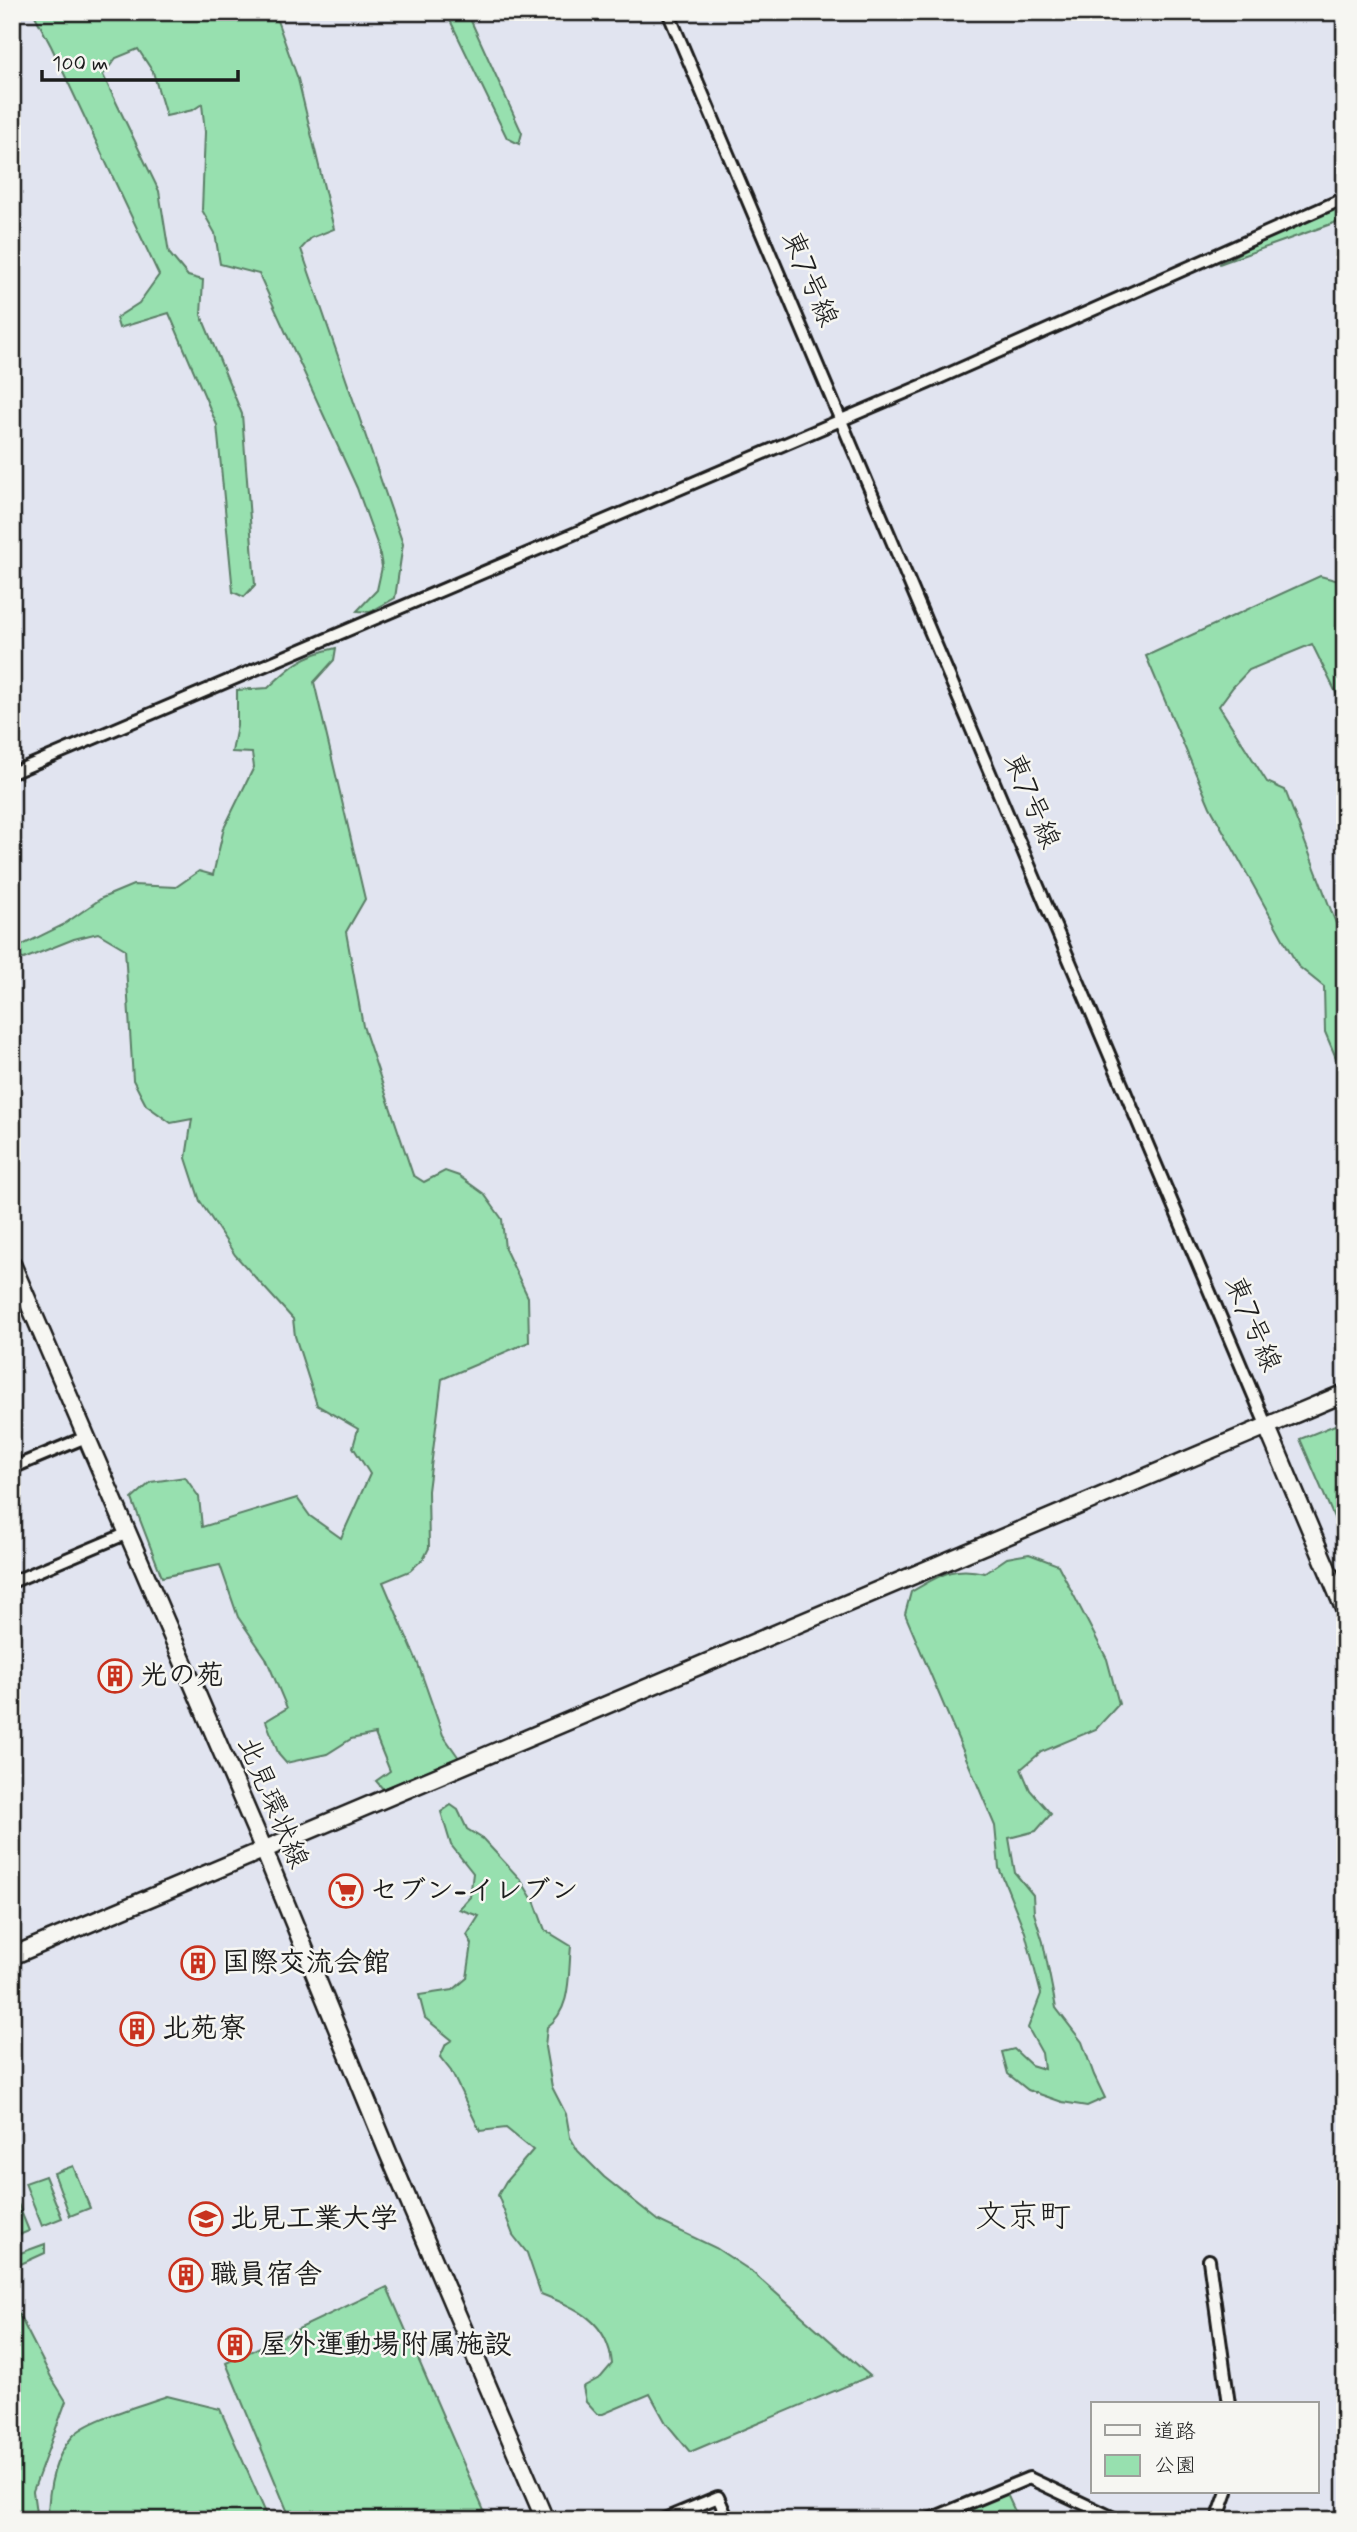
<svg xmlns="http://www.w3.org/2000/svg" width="1357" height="2532" font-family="Mynerve,'Klee One',sans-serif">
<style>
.green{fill:#97e0af;stroke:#5a7e66;stroke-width:2}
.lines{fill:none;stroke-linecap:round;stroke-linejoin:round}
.street-casing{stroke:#1c1c1c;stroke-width:16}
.secondary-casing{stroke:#1c1c1c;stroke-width:21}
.street{stroke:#f6f6f2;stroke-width:10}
.secondary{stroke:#f6f6f2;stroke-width:16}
.labels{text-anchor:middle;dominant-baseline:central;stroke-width:5;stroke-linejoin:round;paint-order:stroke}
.street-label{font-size:28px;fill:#1c1c1c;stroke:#f6f6f2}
.poi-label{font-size:28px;font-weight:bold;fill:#1c1c1c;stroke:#f6f6f2;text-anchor:start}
.quarter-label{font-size:32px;fill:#1c1c1c;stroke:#f6f6f2}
</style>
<rect width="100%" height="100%" fill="#e1e4f0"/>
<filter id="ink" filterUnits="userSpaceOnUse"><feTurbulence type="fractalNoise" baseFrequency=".0143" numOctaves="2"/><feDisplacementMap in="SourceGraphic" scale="14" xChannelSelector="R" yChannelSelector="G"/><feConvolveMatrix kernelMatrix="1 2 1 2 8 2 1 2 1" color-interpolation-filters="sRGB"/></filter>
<g filter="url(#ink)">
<!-- green -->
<g class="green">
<polygon points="33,12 274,12 298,79 334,229 311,238 301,249 403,544 395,598 370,612 357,611 377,590 382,567 379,549 357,488 259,274 220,264 215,233 202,210 205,132 202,104 193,110 166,116 153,72 138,49 116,58 103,75 159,191 169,253 188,276 203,280 201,315 242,414 255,585 244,597 233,592 217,425 169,313 119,328 116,318 139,303 159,275 51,46"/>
<polygon points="446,12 467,12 522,133 519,144 507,138"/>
<polygon points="1345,197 1345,219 1219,264"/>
<polygon points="1320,576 1343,582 1345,587 1345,711 1312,644 1249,670 1233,687 1219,706 1267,782 1285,790 1345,947 1345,1079 1325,1032 1324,987 1298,966 1210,807 1146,656"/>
<path d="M336 648 334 660 314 682 365 899 346 932 363 1026 413 1175 424 1182 445 1171 459 1176 484 1194 502 1219 505 1249 528 1297 529 1342 442 1379 428 1491 429 1548 424 1558 410 1571 383 1582 417 1661 443 1735 459 1758 383 1789 376 1781 390 1771 375 1734 351 1739 327 1754 286 1763 279 1755 266 1721 287 1708 266 1658 238 1617 220 1565 162 1577 132 1499 151 1482 185 1477 199 1497 202 1527 297 1498 310 1516 341 1538 370 1474 353 1447 358 1429 317 1405 295 1336 293 1319 235 1255 200 1201 186 1158 192 1119 171 1123 146 1105 133 1080 125 949 98 933 74 939 24 959 12 957V950L63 925 102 898 133 885 176 887 199 871 213 875 224 828 254 767 252 753 232 752 237 726V690L268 688C291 666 303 655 336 648Z"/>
<polygon points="1345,1421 1345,1543 1300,1439"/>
<path d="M1029 1554 1058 1565 1107 1659 1119 1704 1096 1729 1041 1752 1021 1769 1030 1790 1051 1814 1036 1831 1009 1838 1015 1873 1033 1895 1034 1913 1043 1942 1056 2008 1082 2042 1094 2075 1105 2098 1087 2106 1062 2102 1028 2090 1008 2074 1002 2052 1014 2049 1031 2065 1044 2069 1042 2053 1028 2028 1041 1994 1025 1932 999 1868 995 1826 905 1614 911 1592C939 1576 952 1565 985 1573L1007 1558Z"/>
<path d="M451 1805 458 1810 467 1829 483 1839 520 1879 535 1903 545 1930 571 1946C568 1975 572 2009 547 2027L545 2047 552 2087 566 2114 570 2137 578 2151 604 2177 659 2221 716 2248 751 2271 870 2376 690 2452 666 2423 650 2394 603 2414H597L586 2402 583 2387 601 2377 612 2364C608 2321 577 2308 541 2294L527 2253 513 2235 498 2195 506 2181 533 2150 506 2128 480 2131 451 2071 440 2057 446 2044 452 2040 425 2018 419 1995 453 1990 467 1978 472 1944 467 1935 479 1916 459 1909 470 1897 473 1873 451 1845 441 1812Z"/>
<polygon points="73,2166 90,2208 70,2216 54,2173"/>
<polygon points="45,2176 62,2218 42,2226 25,2183"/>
<polygon points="12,2189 29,2231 12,2238"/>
<polygon points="45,2244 45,2253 12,2268 12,2256"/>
<polygon points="387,2287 488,2520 291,2520 226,2363"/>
<polygon points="12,2301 51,2377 66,2401 33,2491 37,2520 12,2520"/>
<path d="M167 2396 220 2409 269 2520H48C48 2492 53 2459 72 2437 87 2419 143 2405 167 2396Z"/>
<polygon points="1006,2492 1019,2520 969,2520 965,2510"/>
</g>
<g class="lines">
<defs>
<g id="street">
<polyline points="668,12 1267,1427"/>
<polyline points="12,773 928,383 1345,198"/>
<polyline points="12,1468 86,1437"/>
<polyline points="12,1582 128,1533"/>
<polyline points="1209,2260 1229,2404"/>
<polyline points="662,2520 718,2497 728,2520"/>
<polyline points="928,2520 1029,2478 1118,2520"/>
<polyline points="1217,2520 1227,2492"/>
</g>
<g id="secondary">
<polyline points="12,1264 264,1850 389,2155 545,2520"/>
<polyline points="1267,1427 1345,1611"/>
<polyline points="12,1956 1345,1393"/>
</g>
</defs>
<!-- street casing -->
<use href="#street" class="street-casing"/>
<!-- secondary casing -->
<use href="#secondary" class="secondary-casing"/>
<!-- street -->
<use href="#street" class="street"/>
<!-- secondary -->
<use href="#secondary" class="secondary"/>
</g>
</g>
<!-- icons -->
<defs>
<symbol id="building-ring" viewBox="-11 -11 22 22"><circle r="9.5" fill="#f6f6f2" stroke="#c8321e" stroke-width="1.5"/><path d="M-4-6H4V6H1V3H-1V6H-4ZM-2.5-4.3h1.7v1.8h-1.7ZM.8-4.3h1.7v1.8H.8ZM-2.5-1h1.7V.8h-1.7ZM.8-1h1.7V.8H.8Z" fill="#c8321e"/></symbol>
<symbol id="supermarket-ring" viewBox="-11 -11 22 22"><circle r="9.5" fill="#f6f6f2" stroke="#c8321e" stroke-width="1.5"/><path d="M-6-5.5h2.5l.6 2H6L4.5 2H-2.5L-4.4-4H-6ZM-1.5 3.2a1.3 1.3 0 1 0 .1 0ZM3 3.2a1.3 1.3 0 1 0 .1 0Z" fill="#c8321e"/></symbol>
<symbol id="university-ring" viewBox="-11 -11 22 22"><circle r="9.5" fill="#f6f6f2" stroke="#c8321e" stroke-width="1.5"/><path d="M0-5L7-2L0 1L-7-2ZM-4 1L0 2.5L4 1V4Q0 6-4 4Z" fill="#c8321e"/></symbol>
</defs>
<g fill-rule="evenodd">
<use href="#building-ring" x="96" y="1657" width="38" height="38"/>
<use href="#supermarket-ring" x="327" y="1872" width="38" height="38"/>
<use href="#building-ring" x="179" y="1944" width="38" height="38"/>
<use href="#building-ring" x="118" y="2010" width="38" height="38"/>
<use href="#university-ring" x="187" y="2200" width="38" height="38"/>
<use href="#building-ring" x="167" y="2256" width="38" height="38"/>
<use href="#building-ring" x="216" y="2326" width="38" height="38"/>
</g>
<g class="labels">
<!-- street labels -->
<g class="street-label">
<text transform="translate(809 279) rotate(67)">東7号線</text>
<text transform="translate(1031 801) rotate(67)">東7号線</text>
<text transform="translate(1252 1324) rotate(67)">東7号線</text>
<text transform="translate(272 1803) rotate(67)">北見環状線</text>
</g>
<!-- poi labels -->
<g class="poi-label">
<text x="140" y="1676">光の苑</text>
<text x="370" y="1891">セブン-イレブン</text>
<text x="222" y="1963">国際交流会館</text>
<text x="162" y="2029">北苑寮</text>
<text x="230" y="2219">北見工業大学</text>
<text x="210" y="2275">職員宿舎</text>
<text x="260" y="2345">屋外運動場附属施設</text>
</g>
<!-- quarter labels -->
<g class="quarter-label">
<text x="1023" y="2217">文京町</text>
</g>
</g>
<!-- margin -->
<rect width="1357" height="2532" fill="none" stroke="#f6f6f2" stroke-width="42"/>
<rect x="21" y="21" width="1315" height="2490" fill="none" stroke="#1c1c1c" stroke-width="2.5" filter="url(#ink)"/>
<!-- legend -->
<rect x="1091" y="2402" width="228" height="91" fill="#f6f6f2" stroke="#9f9f9c" stroke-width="2"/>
<rect x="1105" y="2425" width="35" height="10" fill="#f6f6f2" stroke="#9f9f9c" stroke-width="2"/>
<text x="1154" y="2438" font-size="21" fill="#1c1c1c">道路</text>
<rect x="1105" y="2455" width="35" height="21" fill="#97e0af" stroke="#9f9f9c" stroke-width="2"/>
<text x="1154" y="2472" font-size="21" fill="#1c1c1c">公園</text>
<!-- scale -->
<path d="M42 70v10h196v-10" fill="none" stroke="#1c1c1c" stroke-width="3.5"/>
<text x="52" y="70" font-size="21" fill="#1c1c1c" stroke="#f6f6f2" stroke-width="5" paint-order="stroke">100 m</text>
</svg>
